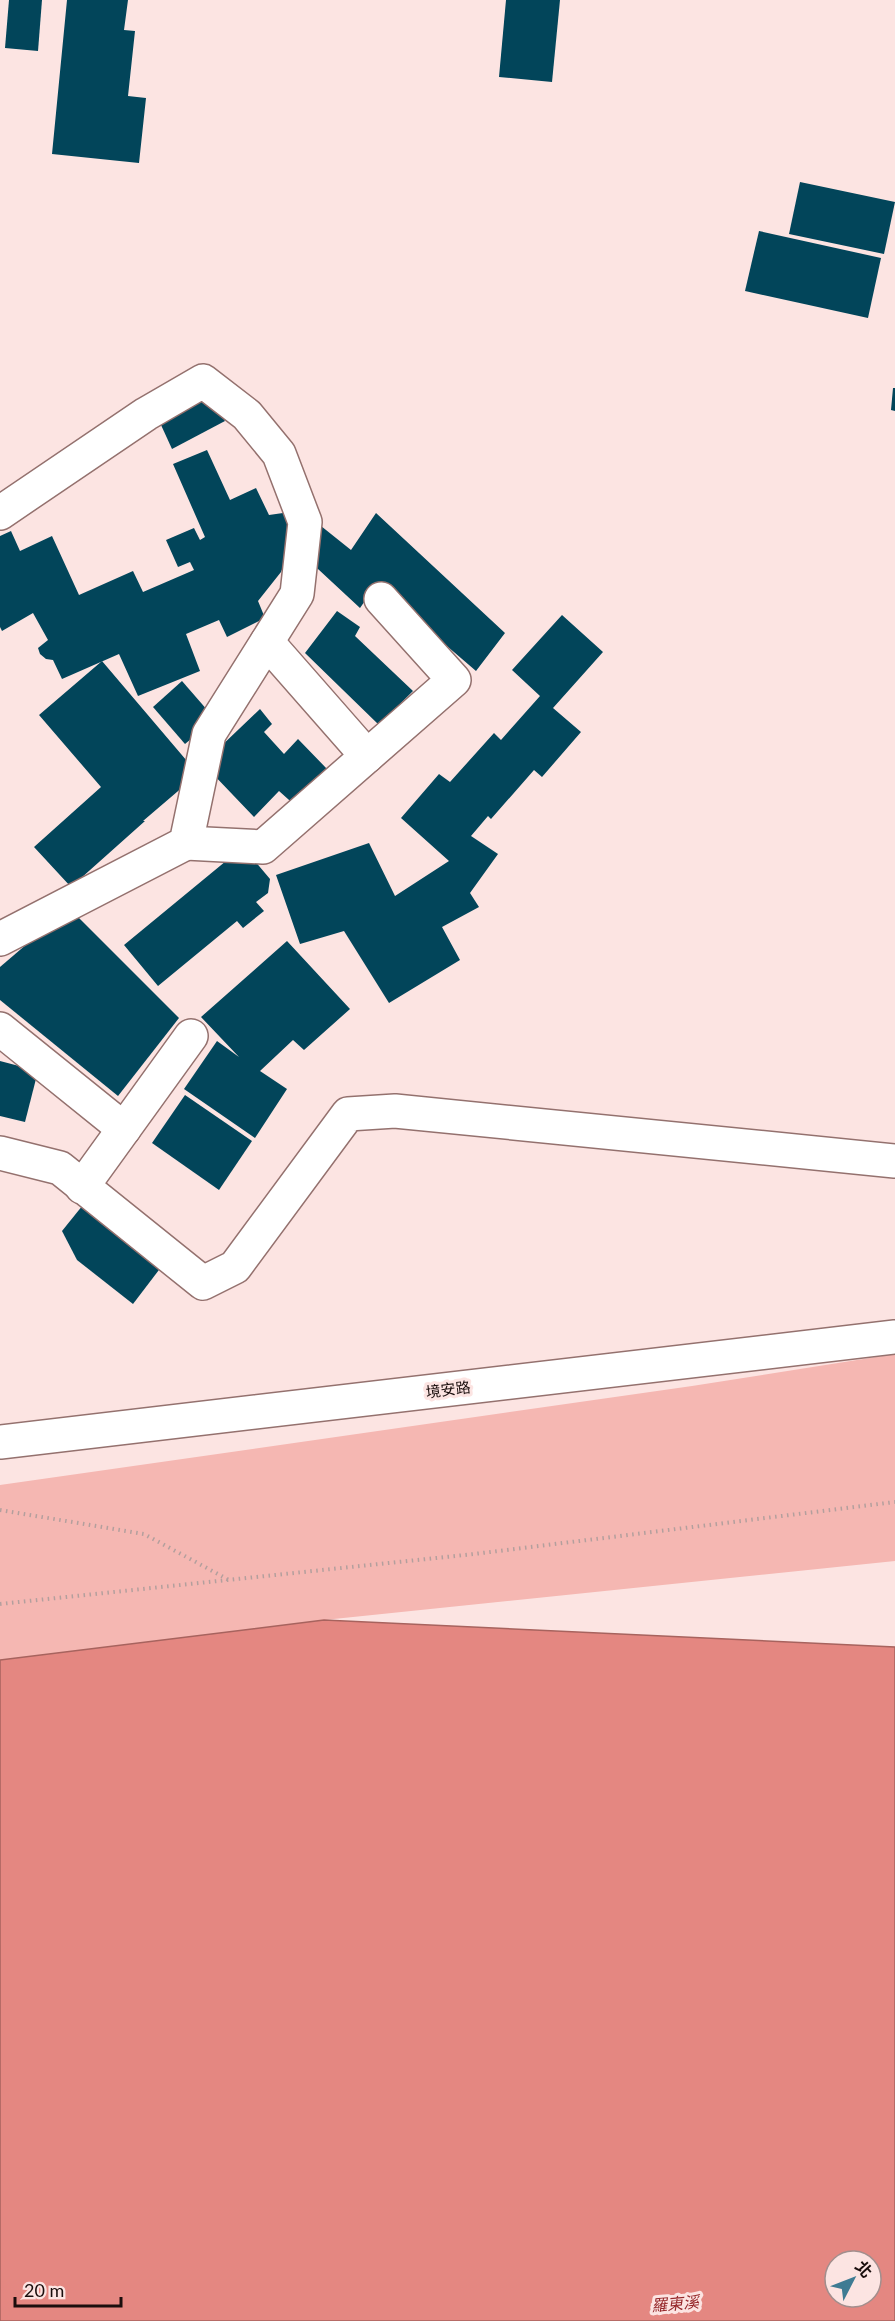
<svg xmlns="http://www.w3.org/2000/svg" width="895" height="2321" font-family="Lato,'Noto Sans TC',sans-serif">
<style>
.green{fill:#f5b7b2}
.water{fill:#e48781;stroke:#a7635e;stroke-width:1.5;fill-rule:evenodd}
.building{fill:#02455a}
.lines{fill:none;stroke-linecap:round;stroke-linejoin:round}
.minor-casing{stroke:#94716e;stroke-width:36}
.path{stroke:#b39f9d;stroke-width:4;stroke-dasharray:1.5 4.5;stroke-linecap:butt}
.minor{stroke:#fff;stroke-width:33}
.labels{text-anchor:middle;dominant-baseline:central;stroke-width:6;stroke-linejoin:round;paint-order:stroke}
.street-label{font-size:15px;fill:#1a0e0d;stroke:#fce4e2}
.water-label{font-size:16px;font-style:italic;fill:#96282b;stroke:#fce4e2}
</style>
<rect width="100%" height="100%" fill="#fce4e2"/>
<!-- green -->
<polygon class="green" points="895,1354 895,1561 324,1620 0,1660 0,1485 692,1386"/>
<!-- water -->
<path class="water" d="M324 1620 895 1647V2321H0V1660ZM835 2261H871V2297H835Z"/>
<!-- building -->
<g class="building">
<polygon points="9,0 42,0 38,51 5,48"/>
<polygon points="67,0 128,0 124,30 135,31 128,96 146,98 139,163 52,154"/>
<polygon points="506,0 560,0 552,82 499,77"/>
<polygon points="800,182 895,202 884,254 789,234"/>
<polygon points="759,231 881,258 868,318 745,291"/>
<polygon points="893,388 895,388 895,411 891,410"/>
<polygon points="207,389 225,421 172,449 156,414"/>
<polygon points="207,450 230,500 256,488 269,515 290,512 294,540 281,572 258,601 265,618 227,637 219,620 186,634 200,671 138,696 119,654 62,679 53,660 46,659 40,654 38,648 48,640 33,613 2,631 0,627 0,536 11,531 20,551 52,536 79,595 133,571 143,592 194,570 190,562 178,567 166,540 194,528 200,540 205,537 173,464"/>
<polygon points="376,513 505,633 476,671 376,585 360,608 304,556 311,518 351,550"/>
<polygon points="337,611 360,627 355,636 413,691 379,725 305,653"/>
<polygon points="562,615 603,652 553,708 581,732 542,777 534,770 491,819 488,816 471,836 498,854 470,893 479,907 442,927 460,960 389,1003 344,931 300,944 276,875 369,843 395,896 449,861 401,818 439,774 450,782 494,733 501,740 540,696 512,670"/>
<polygon points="102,661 198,774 143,821 145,821 71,887 34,847 101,787 39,715"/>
<polygon points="182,681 215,719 185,744 153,707"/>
<polygon points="260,709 272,724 264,732 284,754 298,739 328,770 298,808 279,791 254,817 211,772 217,750"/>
<polygon points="243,847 270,879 268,893 256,902 264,911 243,928 237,921 158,986 124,945"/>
<polygon points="69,908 179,1018 118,1096 0,1000 0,967"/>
<polygon points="287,941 350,1009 304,1050 293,1040 260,1071 287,1089 255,1138 184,1089 217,1041 239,1057 201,1017"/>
<polygon points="0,1061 38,1071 25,1122 0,1116"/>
<polygon points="185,1095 252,1141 219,1190 152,1143"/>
<polygon points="87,1200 165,1262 133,1304 77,1260 62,1231"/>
</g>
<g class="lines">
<defs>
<g id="minor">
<polyline points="0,513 146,414 203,381 247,415 279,454 305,522 297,594 209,734 186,843 0,939"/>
<polyline points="267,642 367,756"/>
<polyline points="186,843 263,847 454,680 381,599"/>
<polyline points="0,1029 124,1129"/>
<polyline points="0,1153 60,1168 203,1283 235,1267 348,1114 395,1111 895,1161"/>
<polyline points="82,1187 191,1036"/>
<polyline points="0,1442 895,1337"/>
</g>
</defs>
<!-- minor casing -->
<use href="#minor" class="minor-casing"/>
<!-- path -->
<g class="path">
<polyline points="0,1510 144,1534 229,1580"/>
<polyline points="0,1604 474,1554 895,1502"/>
</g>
<!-- minor -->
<use href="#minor" class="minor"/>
</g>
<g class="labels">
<!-- street labels -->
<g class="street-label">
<text transform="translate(448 1389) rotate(-7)">境安路</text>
</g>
<!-- water labels -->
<g class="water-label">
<text transform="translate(675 2303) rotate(-5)">羅東溪</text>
</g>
</g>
<!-- north arrow -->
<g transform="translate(853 2279) rotate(48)"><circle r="28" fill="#fce4e2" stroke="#a28e8d" stroke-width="1.5"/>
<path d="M0-4.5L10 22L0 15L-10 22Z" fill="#3f7b93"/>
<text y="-9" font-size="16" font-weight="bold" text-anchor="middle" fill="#1a0e0d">北</text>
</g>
<!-- scale -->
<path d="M15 2297v9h106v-9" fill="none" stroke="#1a0e0d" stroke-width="3"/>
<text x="24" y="2297" font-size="18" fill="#1a0e0d" stroke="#fce4e2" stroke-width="4.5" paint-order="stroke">20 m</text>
</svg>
